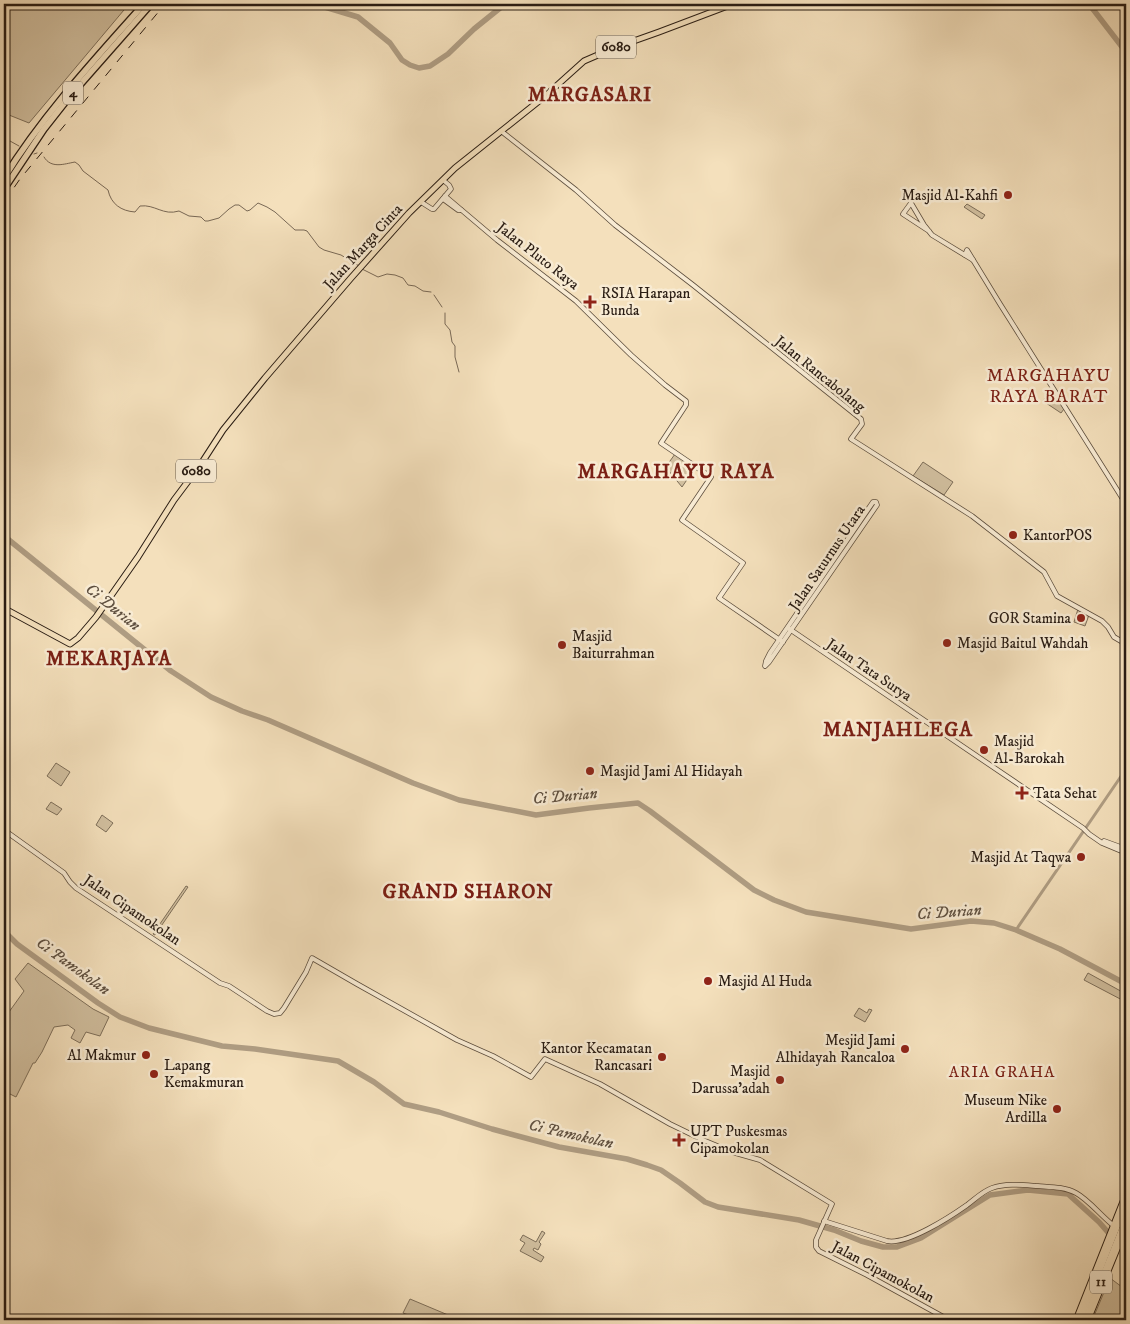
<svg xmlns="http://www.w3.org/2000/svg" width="1130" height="1324" font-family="'IM FELL DW Pica',serif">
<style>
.green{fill:#d1bf9f;stroke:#7d6e59}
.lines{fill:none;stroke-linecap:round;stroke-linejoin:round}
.stream{stroke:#796956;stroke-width:1}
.canal{stroke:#af9d83;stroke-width:3}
.river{stroke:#af9d83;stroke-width:5.5}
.minor-casing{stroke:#5c4d3d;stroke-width:5.5}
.major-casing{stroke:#291c13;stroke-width:7}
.highway-casing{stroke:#291c13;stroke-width:8}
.minor{stroke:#f8ebd3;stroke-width:4}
.major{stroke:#f4e0bc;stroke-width:5}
.highway{stroke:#f4e0bc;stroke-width:5.5}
.rail{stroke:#291c13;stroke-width:1;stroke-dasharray:9 9;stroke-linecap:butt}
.poi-dot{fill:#8f2418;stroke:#f8ebd3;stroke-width:2}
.labels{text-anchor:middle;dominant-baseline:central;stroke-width:5;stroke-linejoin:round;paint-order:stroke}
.shield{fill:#f8ebd3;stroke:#675a4d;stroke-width:1}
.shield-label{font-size:14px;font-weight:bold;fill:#291c13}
.poi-label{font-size:15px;fill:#291c13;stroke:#f8ebd3;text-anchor:start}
.street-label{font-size:15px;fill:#291c13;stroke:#f8ebd3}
.water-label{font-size:16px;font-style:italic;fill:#5f5040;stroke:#f8ebd3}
.neighbourhood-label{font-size:16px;letter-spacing:1px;fill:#7a1f14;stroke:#f8ebd3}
.quarter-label{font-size:18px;letter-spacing:1px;fill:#7a1f14;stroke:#f8ebd3}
.district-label{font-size:20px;font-weight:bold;letter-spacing:1px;fill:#7a1f14;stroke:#f8ebd3}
</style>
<rect width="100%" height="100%" fill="#f4e0bc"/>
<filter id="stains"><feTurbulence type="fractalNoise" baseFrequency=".004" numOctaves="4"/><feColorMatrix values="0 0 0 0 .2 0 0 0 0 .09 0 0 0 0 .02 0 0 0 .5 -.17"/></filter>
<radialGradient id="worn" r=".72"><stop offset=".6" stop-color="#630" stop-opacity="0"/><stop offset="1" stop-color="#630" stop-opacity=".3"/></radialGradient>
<!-- green -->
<g class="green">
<polygon points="4,4 129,4 29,123 4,113"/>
<polygon points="967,204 985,215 982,219 964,207"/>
<polygon points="1049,392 1054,393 1064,409 1061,413 1043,401"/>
<polygon points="675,454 695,468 682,487 668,470 662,476 660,475"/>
<polygon points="923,462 953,482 944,495 913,476"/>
<polygon points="1078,609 1089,615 1085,626 1074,622"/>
<polygon points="56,763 70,772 61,786 47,776"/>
<polygon points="51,802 62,809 57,815 46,809"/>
<polygon points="102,815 113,823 106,832 96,825"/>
<polygon points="186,886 188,887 155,935 153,934"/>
<polygon points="28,963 93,1009 109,1017 100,1036 86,1032 80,1043 71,1038 75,1030 68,1025 54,1027 42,1052 35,1063 33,1063 16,1097 4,1091 4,1019 24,991 15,979"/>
<polygon points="1088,973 1126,994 1126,1002 1084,980"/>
<polygon points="859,1008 867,1013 869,1009 872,1010 865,1022 854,1016"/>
<polygon points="542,1231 545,1233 539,1242 541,1244 538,1250 534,1248 533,1250 544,1257 541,1262 520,1251 525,1243 520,1240 523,1235 536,1242"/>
<polygon points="1110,1278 1126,1290 1126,1320 1100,1320 1094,1316"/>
<polygon points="410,1299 460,1320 422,1320 403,1313"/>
</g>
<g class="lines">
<!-- stream -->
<g class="stream">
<polyline points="4,138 6,139"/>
<polyline points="10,141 19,146"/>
<polyline points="34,154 37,153"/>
<path d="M44 157C51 169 64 164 75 162L79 165 83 171 108 190C111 204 121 211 135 212L140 206C155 204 163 216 179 211L189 216 201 217 205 221H208L219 218 229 209 235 205H239L247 211 250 210 258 203 267 207 275 212 295 230H304L307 231 319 247 324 250 341 255 359 266"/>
<polyline points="362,269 378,277 387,274 395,275 403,278 408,285 415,286 423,291 431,292"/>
<polyline points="434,295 442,307"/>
<polyline points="445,313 445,324 450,330 452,342 455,346 455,357 459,372"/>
</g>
<!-- canal -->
<polyline class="canal" points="1016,930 1126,769"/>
<!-- river -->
<g class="river">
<polyline points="161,4 171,5 182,4"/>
<polyline points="315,4 358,17 390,43 402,60 410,65 419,68 430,66 448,54 474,29 505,4"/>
<polyline points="1089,4 1126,52"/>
<polyline points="4,536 171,671 211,697 242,711 268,720 413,783 459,800 536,815 589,808 638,803 650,811 754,890 774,900 806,912 911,929 971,921 994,923 1016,930 1060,949 1126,984"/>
<polyline points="4,931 17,944 98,1003 120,1017 149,1028 222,1046 255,1049 338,1061 374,1082 404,1104 439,1112 492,1129 559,1147 627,1159 647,1165 661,1170 680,1183 705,1202 718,1207 799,1220 834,1230 861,1241 883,1247 897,1247 921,1238 990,1195 1028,1190 1068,1194 1099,1222 1126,1253"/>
</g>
<defs>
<g id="minor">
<polyline points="501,131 576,190 615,225 693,285 861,419 862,424 851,439 972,516 1044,572 1057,596 1102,621 1108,627 1114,637 1126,644"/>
<polyline points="445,196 497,240 576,301 631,355 665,385 686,401 686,405 661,443 711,477 682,520 743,563 719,598 783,642"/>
<polyline points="443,199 458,210 461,210"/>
<polyline points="421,202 432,209 434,209 451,189 449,185 443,180"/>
<polyline points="929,231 903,214 911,203 924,225 932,235 973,260"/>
<polyline points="965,255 967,250 1000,304 1126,504"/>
<polygon points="873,502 876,502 877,505 769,662 765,666 766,661 770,653"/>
<polyline points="788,628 1083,828 1089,834 1102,843 1126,853"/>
<polyline points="4,830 64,873 70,882 76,888 220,983 229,986 267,1011 274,1014 280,1013 284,1008 306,972 312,958 357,984 457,1040 493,1056 531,1077 545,1059 600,1084 670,1124 703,1140 732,1152 760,1160 832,1204 816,1240 816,1247 819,1251 867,1275 949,1320"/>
<polyline points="1104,841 1126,849"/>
<path d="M824 1221 887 1241C907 1245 950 1217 967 1205 975 1199 983 1191 992 1188 1006 1183 1023 1185 1038 1186 1051 1187 1065 1187 1076 1193 1089 1200 1101 1216 1114 1226"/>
</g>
<g id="major">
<polyline points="4,615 7,610 70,644 78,638 96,617 138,557 174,500 201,464 223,430 265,378 351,278 409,213 455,168 544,97 584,61 614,48 659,32 733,4"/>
<polyline points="1076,1320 1126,1194"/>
<polyline points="1088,1320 1126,1227"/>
</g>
<g id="highway">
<path d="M4 178C43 115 95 59 144 4"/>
<polyline points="4,189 44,129 70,96 151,4"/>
<polyline points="1080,1320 1126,1204"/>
<polyline points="1085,1320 1126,1219"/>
</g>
</defs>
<!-- minor casing -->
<use href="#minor" class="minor-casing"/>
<!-- major casing -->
<use href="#major" class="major-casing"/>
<!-- highway casing -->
<use href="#highway" class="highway-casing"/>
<!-- minor -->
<use href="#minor" class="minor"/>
<!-- major -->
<use href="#major" class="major"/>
<!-- highway -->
<use href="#highway" class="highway"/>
<!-- rail -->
<polyline class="rail" points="4,202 20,179 165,4"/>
</g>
<!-- markers -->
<g class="poi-dot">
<circle cx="1008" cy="195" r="5"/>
<path d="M587.5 294.5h5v5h5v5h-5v5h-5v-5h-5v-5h5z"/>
<circle cx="1013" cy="535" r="5"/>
<circle cx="1081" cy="618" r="5"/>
<circle cx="947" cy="643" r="5"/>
<circle cx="562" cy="645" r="5"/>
<circle cx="984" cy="750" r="5"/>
<circle cx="590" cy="771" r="5"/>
<path d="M1019.5 785.5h5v5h5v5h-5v5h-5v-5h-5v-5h5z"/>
<circle cx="1081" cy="857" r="5"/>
<circle cx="708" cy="981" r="5"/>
<circle cx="905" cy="1049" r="5"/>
<circle cx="146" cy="1055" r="5"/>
<circle cx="662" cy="1057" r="5"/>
<circle cx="154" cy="1074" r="5"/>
<circle cx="780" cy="1080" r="5"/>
<circle cx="1057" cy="1109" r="5"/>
<path d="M676.5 1132.5h5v5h5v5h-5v5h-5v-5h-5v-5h5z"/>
</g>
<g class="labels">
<!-- shield labels -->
<g class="shield">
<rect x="596" y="35.5" width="40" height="23" rx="4"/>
<rect x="63" y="81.5" width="20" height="23" rx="4"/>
<rect x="176" y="459.5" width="40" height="23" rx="4"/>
<rect x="1090" y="1270.5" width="22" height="23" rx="4"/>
</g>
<g class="shield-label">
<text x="616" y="47">6080</text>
<text x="73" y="93">4</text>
<text x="196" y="471">6080</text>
<text x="1101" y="1282">11</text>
</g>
<!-- poi labels -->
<g class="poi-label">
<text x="998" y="195" text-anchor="end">Masjid Al-Kahfi</text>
<text x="601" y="293">RSIA Harapan<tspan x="601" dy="17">Bunda</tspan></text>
<text x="1023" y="535">KantorPOS</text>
<text x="1071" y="618" text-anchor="end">GOR Stamina</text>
<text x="572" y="636">Masjid<tspan x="572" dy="17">Baiturrahman</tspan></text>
<text x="957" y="643">Masjid Baitul Wahdah</text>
<text x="994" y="741">Masjid<tspan x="994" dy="17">Al-Barokah</tspan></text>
<text x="600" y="771">Masjid Jami Al Hidayah</text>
<text x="1033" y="793">Tata Sehat</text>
<text x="1071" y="857" text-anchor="end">Masjid At Taqwa</text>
<text x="718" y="981">Masjid Al Huda</text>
<text x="895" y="1040" text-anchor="end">Mesjid Jami<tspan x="895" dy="17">Alhidayah Rancaloa</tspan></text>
<text x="652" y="1048" text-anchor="end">Kantor Kecamatan<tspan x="652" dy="17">Rancasari</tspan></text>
<text x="136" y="1055" text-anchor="end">Al Makmur</text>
<text x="164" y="1065">Lapang<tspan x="164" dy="17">Kemakmuran</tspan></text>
<text x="770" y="1071" text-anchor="end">Masjid<tspan x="770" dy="17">Darussa'adah</tspan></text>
<text x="1047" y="1100" text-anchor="end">Museum Nike<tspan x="1047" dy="17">Ardilla</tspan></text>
<text x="690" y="1131">UPT Puskesmas<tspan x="690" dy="17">Cipamokolan</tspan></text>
</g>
<!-- street labels -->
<g class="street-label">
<text transform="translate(363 247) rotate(-48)">Jalan Marga Cinta</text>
<text transform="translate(538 256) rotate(38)">Jalan Pluto Raya</text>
<text transform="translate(820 374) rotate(39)">Jalan Rancabolang</text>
<text transform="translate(827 558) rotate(-56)">Jalan Saturnus Utara</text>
<text transform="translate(869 670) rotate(34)">Jalan Tata Surya</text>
<text transform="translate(132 910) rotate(34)">Jalan Cipamokolan</text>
<text transform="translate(883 1272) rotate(28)">Jalan Cipamokolan</text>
</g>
<!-- water labels -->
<g class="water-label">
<text transform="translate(113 607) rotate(39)">Ci Durian</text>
<text transform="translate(565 796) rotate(-5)">Ci Durian</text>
<text transform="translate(949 912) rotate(-4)">Ci Durian</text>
<text transform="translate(73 966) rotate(36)">Ci Pamokolan</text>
<text transform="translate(571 1134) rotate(13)">Ci Pamokolan</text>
</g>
<!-- neighbourhood labels -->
<g class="neighbourhood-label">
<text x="1002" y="1072">ARIA GRAHA</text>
</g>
<!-- quarter labels -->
<g class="quarter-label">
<text x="1049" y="376">MARGAHAYU<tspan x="1049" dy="21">RAYA BARAT</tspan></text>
</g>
<!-- district labels -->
<g class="district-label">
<text x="590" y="95">MARGASARI</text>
<text x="676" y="472">MARGAHAYU RAYA</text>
<text x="109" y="659">MEKARJAYA</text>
<text x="898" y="730">MANJAHLEGA</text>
<text x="468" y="892">GRAND SHARON</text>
</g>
</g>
<!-- margin -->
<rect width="1130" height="1324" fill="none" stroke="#f4e0bc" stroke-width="20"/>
<rect x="5" y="5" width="1120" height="1314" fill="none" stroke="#291c13" stroke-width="2.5"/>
<rect x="10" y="10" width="1110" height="1304" fill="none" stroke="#291c13"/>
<rect width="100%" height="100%" filter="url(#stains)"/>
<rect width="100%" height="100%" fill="url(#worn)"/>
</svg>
